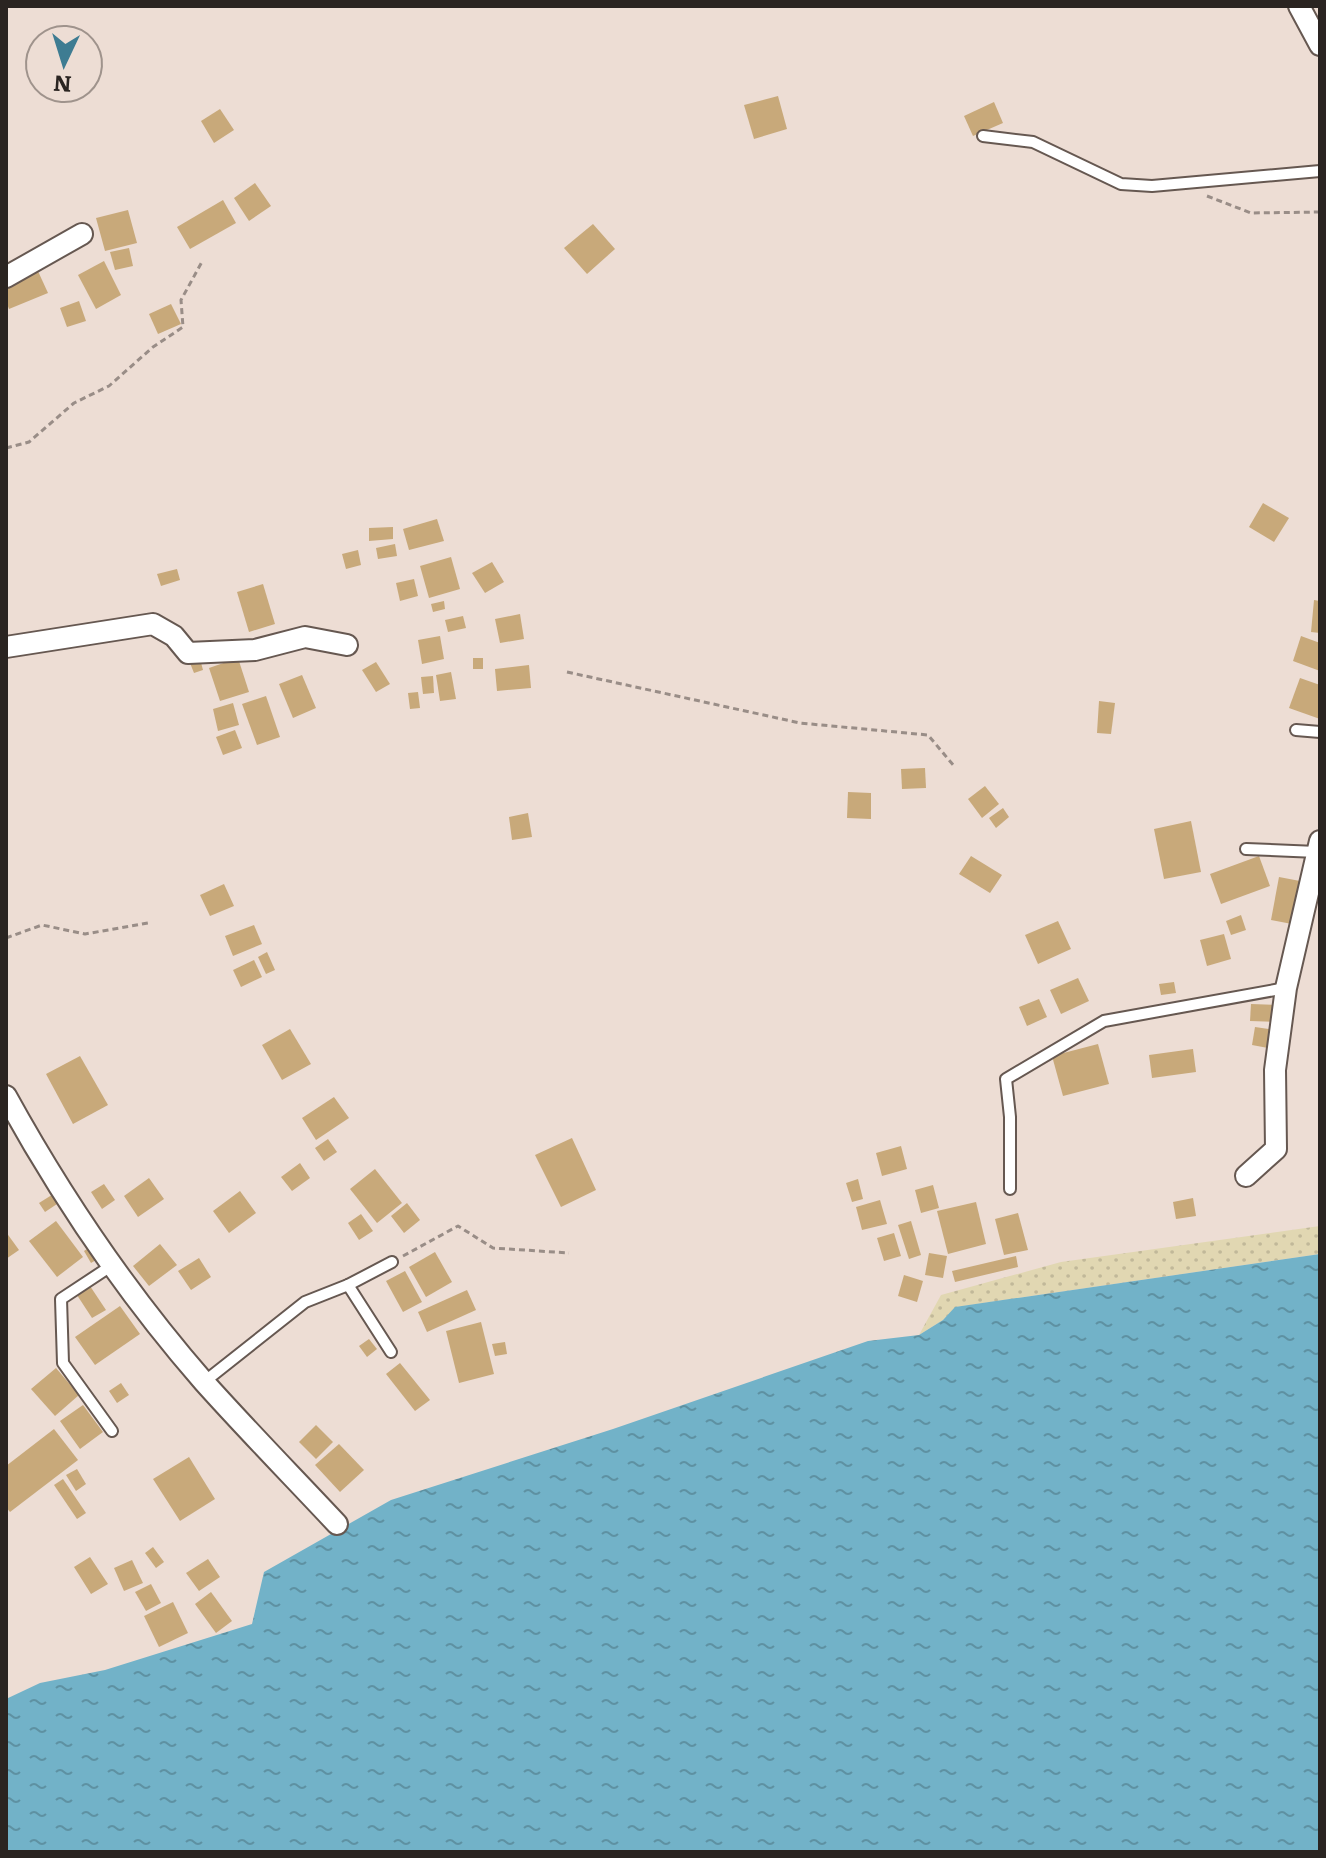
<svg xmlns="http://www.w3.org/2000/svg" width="1326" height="1858" font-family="Literata,serif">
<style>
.sand{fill:url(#sand-dots)}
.water{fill:url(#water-ripples)}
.building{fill:#c8a97a}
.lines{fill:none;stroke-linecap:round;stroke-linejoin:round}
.lane-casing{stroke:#665851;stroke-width:14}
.street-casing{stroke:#665851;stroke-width:24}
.path{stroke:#998d87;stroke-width:3;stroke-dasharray:6 4;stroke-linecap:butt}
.lane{stroke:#fff;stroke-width:10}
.street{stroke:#fff;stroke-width:20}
</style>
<defs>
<pattern id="sand-dots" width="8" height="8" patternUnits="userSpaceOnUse" patternTransform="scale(2)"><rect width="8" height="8" fill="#e1d7b2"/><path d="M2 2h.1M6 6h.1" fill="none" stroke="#c1b899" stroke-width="1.8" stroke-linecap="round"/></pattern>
<pattern id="water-ripples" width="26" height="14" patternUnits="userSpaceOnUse" patternTransform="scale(2)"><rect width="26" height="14" fill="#72b2c8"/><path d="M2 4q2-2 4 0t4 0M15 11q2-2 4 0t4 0" fill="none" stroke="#5e91a2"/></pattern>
</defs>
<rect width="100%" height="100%" fill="#edddd4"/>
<!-- sand -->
<polygon class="sand" points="1320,1226 1320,1254 956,1307 943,1320 919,1335 941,1295 1061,1262"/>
<!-- water -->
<polygon class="water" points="1320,1254 1320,1852 6,1852 6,1699 40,1683 105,1670 252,1624 264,1572 391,1500 613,1429 868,1341 919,1335 943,1320 955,1307"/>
<!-- building -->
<g class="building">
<polygon points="778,96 787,129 754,139 744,105"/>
<polygon points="994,102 1003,123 973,136 964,116"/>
<polygon points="220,109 234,130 214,143 201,121"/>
<polygon points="255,183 271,206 249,221 234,198"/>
<polygon points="223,200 236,223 190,249 177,227"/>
<polygon points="128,210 137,243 105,251 96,218"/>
<polygon points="593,224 615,249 587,274 564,248"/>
<polygon points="129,248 133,266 115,270 110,252"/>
<polygon points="104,261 121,295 96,309 78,275"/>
<polygon points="37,269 48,293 9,309 6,301 6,282"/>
<polygon points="79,301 86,321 67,327 60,308"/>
<polygon points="171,304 181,324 158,334 149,314"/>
<polygon points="1263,503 1289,518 1274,542 1249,527"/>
<polygon points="437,519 444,541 409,550 403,529"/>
<polygon points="393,527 393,539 369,541 369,528"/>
<polygon points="395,544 397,556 378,559 376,548"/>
<polygon points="358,550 361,565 346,569 342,554"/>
<polygon points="451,557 460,589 429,598 420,566"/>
<polygon points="492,562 504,582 485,593 472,573"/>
<polygon points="177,569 180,580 161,586 157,574"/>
<polygon points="414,579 418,596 400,601 396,583"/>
<polygon points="263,584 275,624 249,632 237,592"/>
<polygon points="1314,600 1320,601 1320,633 1311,632"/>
<polygon points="444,601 445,609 433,612 431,604"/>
<polygon points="520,614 524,639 500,643 495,619"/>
<polygon points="463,616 466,628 448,632 445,620"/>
<polygon points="440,636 444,659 422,664 418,640"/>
<polygon points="1301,636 1320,643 1320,671 1293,661"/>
<polygon points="238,658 249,692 220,701 209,668"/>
<rect x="473" y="658" width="10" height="11"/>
<polygon points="200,659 203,670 194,673 190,663"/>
<polygon points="376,662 390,684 376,692 362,670"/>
<polygon points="529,665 531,688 497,691 495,669"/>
<polygon points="451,672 456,699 440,701 436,675"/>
<polygon points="302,675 316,708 293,718 279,684"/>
<polygon points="433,676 434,693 423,694 421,677"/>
<polygon points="1300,678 1320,685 1320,719 1289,708"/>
<polygon points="418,692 420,708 410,709 408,693"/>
<polygon points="266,696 280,737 257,745 242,704"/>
<polygon points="1099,701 1115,703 1111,734 1097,733"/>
<polygon points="233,703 239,725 218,731 213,709"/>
<polygon points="235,730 242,748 223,755 216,737"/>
<polygon points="925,768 926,788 902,789 901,769"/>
<polygon points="985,786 999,804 982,818 968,799"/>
<polygon points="848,792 871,793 871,819 847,818"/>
<polygon points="1003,808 1009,817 996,828 989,818"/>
<polygon points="528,813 532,837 512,840 509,817"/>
<polygon points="1191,821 1201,872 1164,879 1154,829"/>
<polygon points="971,856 1002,875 990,893 959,874"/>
<polygon points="1259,856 1270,886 1221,904 1210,874"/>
<polygon points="1279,877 1300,881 1292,924 1271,920"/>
<polygon points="224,884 234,906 210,916 200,895"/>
<polygon points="1241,915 1246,930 1231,935 1226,921"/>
<polygon points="1058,921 1071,949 1038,964 1025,935"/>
<polygon points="254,925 262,944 233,956 225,936"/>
<polygon points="1224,934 1231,959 1207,966 1200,940"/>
<polygon points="267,952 275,970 266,974 258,957"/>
<polygon points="254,960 262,977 241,987 233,970"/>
<polygon points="1078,978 1089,1001 1061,1014 1050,990"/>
<polygon points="1174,982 1176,993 1161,995 1159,984"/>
<polygon points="1039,999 1047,1017 1027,1026 1019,1007"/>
<polygon points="1251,1004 1278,1005 1277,1022 1250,1021"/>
<polygon points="1255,1027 1276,1030 1274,1049 1252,1045"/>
<polygon points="290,1029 311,1064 282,1080 262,1045"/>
<polygon points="1098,1044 1109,1084 1063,1096 1052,1056"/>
<polygon points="1193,1049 1196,1072 1152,1078 1149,1055"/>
<polygon points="80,1056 108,1105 73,1124 46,1074"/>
<polygon points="334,1097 349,1118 316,1140 302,1118"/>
<polygon points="572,1138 596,1190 561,1207 535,1155"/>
<polygon points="328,1139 337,1152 324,1161 315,1148"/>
<polygon points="901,1146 907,1169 882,1176 876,1153"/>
<polygon points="300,1163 310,1178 292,1191 281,1177"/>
<polygon points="375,1169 402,1203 377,1223 350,1189"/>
<polygon points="149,1178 164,1199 138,1217 124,1196"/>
<polygon points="858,1179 863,1199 852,1202 846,1183"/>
<polygon points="104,1184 115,1200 102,1209 91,1192"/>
<polygon points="933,1185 939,1208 921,1213 915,1190"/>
<polygon points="240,1191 256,1213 229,1233 213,1211"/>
<polygon points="55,1193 60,1202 45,1212 39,1203"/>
<polygon points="1193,1198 1196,1216 1176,1219 1173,1202"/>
<polygon points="880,1200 887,1224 862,1230 856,1207"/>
<polygon points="976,1202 986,1244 948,1254 937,1211"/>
<polygon points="407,1203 420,1220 404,1233 391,1216"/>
<polygon points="1018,1213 1028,1250 1004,1255 995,1219"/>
<polygon points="361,1214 373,1231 359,1240 348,1223"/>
<polygon points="56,1221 83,1257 57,1277 29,1241"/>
<polygon points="911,1221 921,1255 909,1259 898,1225"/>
<polygon points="6,1232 19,1250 6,1259"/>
<polygon points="894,1233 901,1256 884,1261 877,1238"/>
<polygon points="160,1244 177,1265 149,1286 133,1266"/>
<polygon points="93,1245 101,1257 91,1263 84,1251"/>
<polygon points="435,1252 452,1282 426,1297 409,1267"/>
<polygon points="929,1253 947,1256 943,1278 925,1275"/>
<polygon points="1016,1256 1018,1267 955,1282 952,1271"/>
<polygon points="199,1258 211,1277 191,1290 178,1271"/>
<polygon points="405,1271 422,1302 403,1312 386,1281"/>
<polygon points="904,1275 923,1281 917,1302 898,1296"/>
<polygon points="88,1283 106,1310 92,1318 75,1292"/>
<polygon points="467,1290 476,1310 427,1332 418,1312"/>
<polygon points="120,1306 140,1334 95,1365 75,1337"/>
<polygon points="481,1322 494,1374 459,1383 446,1331"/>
<polygon points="369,1339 377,1349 367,1357 359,1346"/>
<polygon points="505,1342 507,1354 495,1356 492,1344"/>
<polygon points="400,1363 430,1400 415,1411 386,1374"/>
<polygon points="56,1368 79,1395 55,1416 31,1389"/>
<polygon points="121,1383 129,1395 117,1403 109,1391"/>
<polygon points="83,1405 103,1432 80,1449 60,1421"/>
<polygon points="316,1425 333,1442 316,1459 299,1442"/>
<polygon points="54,1429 78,1460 10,1512 6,1507 6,1466"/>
<polygon points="339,1444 364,1470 340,1492 315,1465"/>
<polygon points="189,1457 215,1499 180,1521 153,1479"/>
<polygon points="77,1469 86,1484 76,1491 66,1475"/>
<polygon points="63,1479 86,1513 77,1519 54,1485"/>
<polygon points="153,1547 164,1562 156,1568 145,1553"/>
<polygon points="90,1557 108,1584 91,1594 74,1567"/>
<polygon points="208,1559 220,1577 199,1591 186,1573"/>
<polygon points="132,1560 143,1583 124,1591 114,1568"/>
<polygon points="151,1584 161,1603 146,1611 135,1592"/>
<polygon points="211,1592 232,1621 216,1633 195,1604"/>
<polygon points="173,1602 188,1633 159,1647 144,1616"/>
</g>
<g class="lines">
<defs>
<g id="lane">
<polyline points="983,136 1033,142 1121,184 1152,186 1320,171"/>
<polyline points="1296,730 1320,732"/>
<polyline points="1246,849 1317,852"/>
<polyline points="1010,1189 1010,1117 1006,1079 1104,1021 1286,988"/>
<polyline points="348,1285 391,1352"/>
<polyline points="204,1382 305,1302 348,1285 392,1262"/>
<polyline points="112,1431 63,1363 61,1299 114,1264"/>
</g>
<g id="street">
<polyline points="1299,6 1320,45"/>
<polyline points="6,277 82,234"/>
<polyline points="6,647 153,624 174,636 188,653 255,650 305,637 347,645"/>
<path d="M6 1096C61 1196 129 1296 204 1382 247 1430 293 1477 337 1524"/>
<polyline points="1246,1176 1276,1149 1275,1070 1286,988 1320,841"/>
</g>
</defs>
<!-- lane casing -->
<use href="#lane" class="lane-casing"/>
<!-- street casing -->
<use href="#street" class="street-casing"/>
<!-- path -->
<g class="path">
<polyline points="1207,196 1251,213 1320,212"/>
<polyline points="6,448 29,442 74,403 109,386 153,347 183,327 181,300 203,260"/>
<polyline points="567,672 800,723 928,735 954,766"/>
<polyline points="6,938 42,925 85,934 148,923"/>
<polyline points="403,1256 458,1226 493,1248 569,1253"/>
</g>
<!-- lane -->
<use href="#lane" class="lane"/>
<!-- street -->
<use href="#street" class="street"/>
</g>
<!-- border -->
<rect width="1326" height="1858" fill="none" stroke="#2a2421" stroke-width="16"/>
<!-- north arrow -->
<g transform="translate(64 64) rotate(184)"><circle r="38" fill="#edddd4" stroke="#9f938c" stroke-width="2"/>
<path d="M0-6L14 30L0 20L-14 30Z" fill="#3e7c92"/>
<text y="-12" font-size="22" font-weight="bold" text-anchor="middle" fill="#2a2421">N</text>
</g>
</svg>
